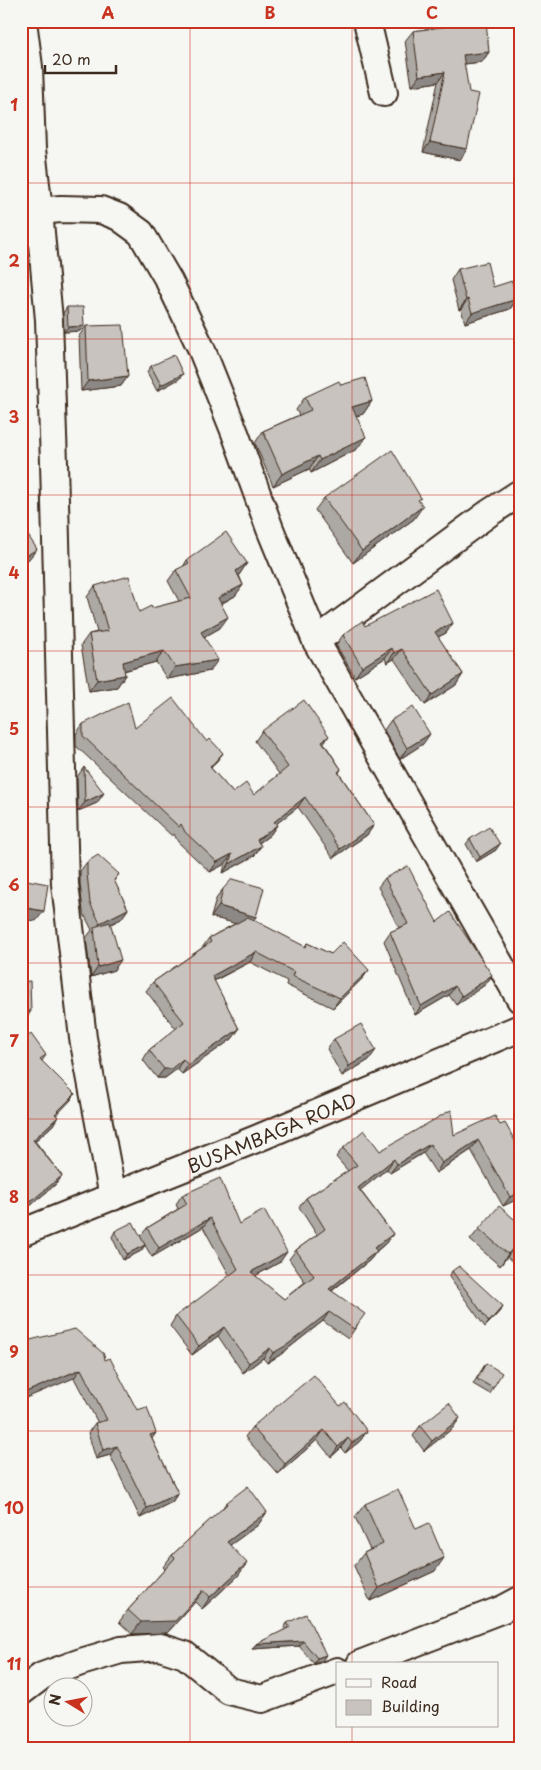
<svg xmlns="http://www.w3.org/2000/svg" width="541" height="1770" font-family="'Playpen Sans',sans-serif">
<style>
.lines{fill:none;stroke-linecap:round;stroke-linejoin:round}
.street-casing{stroke:#3b2a1e;stroke-width:30}
.street{stroke:#f6f6f2;stroke-width:26}
.wall{fill:#aca8a3;stroke:#3b2a1e}
.shaded-wall{fill:#8c8885;stroke:#3b2a1e}
.building{fill:#c8c3be;stroke:#3b2a1e}
.grid{fill:none;stroke:#c8321e;stroke-width:1;stroke-opacity:0.55}
.labels{text-anchor:middle;dominant-baseline:central;stroke-width:4.5;stroke-linejoin:round;paint-order:stroke}
.street-label{font-size:18px;fill:#3b2a1e;stroke:#f6f6f2}
.neatline{fill:none;stroke:#c8321e;stroke-width:2}
.grid-label{font-size:16px;text-anchor:middle;font-weight:bold;fill:#c8321e}
</style>
<rect width="100%" height="100%" fill="#f6f6f2"/>
<filter id="ink" filterUnits="userSpaceOnUse"><feTurbulence type="fractalNoise" baseFrequency=".02" numOctaves="2"/><feDisplacementMap in="SourceGraphic" scale="10" xChannelSelector="R" yChannelSelector="G"/><feConvolveMatrix kernelMatrix="1 2 1 2 8 2 1 2 1" color-interpolation-filters="sRGB"/></filter>
<g filter="url(#ink)">
<g class="lines">
<defs>
<g id="street">
<polyline points="23,21 29,67 32,149 39,211 61,209 101,210 119,217 141,233 169,281 201,348 235,433 270,529 316,641 520,999"/>
<polyline points="367,21 384,93"/>
<polyline points="39,211 49,320 54,463 65,884 83,1038 113,1197"/>
<polyline points="316,641 489,513 520,493"/>
<path id="s1" d="M21 1233 256 1139 520 1028"/>
<polyline points="360,1664 503,1609 520,1600"/>
<polyline points="21,1692 42,1676 81,1662 121,1650 160,1647 185,1655 229,1691 262,1699 337,1671"/>
</g>
</defs>
<!-- street casing -->
<use href="#street" class="street-casing"/>
<!-- street -->
<use href="#street" class="street"/>
</g>
<!-- wall -->
<g class="wall">
<polygon points="53,21 68,21 54,25"/>
<polygon points="456,22 489,52 482,62 464,64 460,160 423,152 438,82 412,86 405,41 413,31 454,25"/>
<polygon points="458,269 493,287 517,299 510,309 465,323 461,309 459,310 451,280"/>
<polygon points="67,307 80,331 64,332 63,313"/>
<polygon points="86,326 128,376 121,386 81,391 79,336"/>
<polygon points="151,366 179,379 157,391 147,372"/>
<polygon points="341,385 372,401 363,414 356,416 357,449 311,473 309,469 273,486 255,443 263,431 299,415 296,410 305,397"/>
<polygon points="324,498 419,501 414,519 353,563 315,510"/>
<polygon points="187,560 247,563 239,575 243,585 235,596 221,604 220,628 204,637 210,671 167,679 156,662 124,671 125,675 117,687 89,691 81,645 89,634 97,632 87,597 95,586 139,612 179,601 168,581 176,570 183,567"/>
<polygon points="453,623 446,633 438,637 463,674 456,685 425,705 394,659 387,663 385,658 355,677 336,645 343,635 365,626"/>
<polygon points="391,720 423,744 400,759 384,730"/>
<polygon points="83,724 135,728 207,742 223,753 216,762 211,768 233,793 254,795 279,774 255,741 262,731 324,743 341,769 339,773 374,825 367,835 333,858 298,807 276,824 277,825 270,835 259,843 261,846 254,856 223,873 225,864 210,872 178,842 174,834 172,836 76,746 76,734"/>
<polygon points="84,767 97,803 78,811 77,777"/>
<polygon points="470,839 496,850 476,862 466,844"/>
<polygon points="87,862 119,874 114,881 128,909 121,919 110,924 114,970 91,977 86,938 92,930 83,912 80,883 80,871"/>
<polygon points="385,878 437,922 492,975 486,984 456,1005 449,995 415,1015 384,941 390,932 399,928 378,887"/>
<polygon points="223,889 253,920 305,947 307,943 331,954 369,970 362,979 333,1008 286,985 287,981 250,962 214,981 239,1029 232,1039 182,1074 177,1069 165,1078 157,1078 143,1060 149,1050 176,1029 146,991 153,982 202,948 209,938 236,923 211,917 216,899"/>
<polygon points="334,1039 369,1060 342,1076 327,1049"/>
<polygon points="21,1041 46,1055 42,1061 75,1094 70,1101 56,1115 53,1125 35,1141 62,1176 56,1184 30,1206 21,1210"/>
<polygon points="500,1125 520,1150 520,1155 516,1160 520,1198 503,1206 471,1150 436,1173 423,1153 390,1173 387,1169 360,1190 393,1234 386,1243 377,1251 370,1260 332,1291 358,1324 348,1339 323,1321 280,1355 267,1363 263,1358 243,1373 218,1336 192,1355 170,1326 176,1316 230,1276 203,1227 152,1257 143,1242 145,1245 141,1251 123,1260 112,1237 115,1231 140,1237 147,1228 178,1209 176,1204 182,1195 239,1224 280,1262 255,1276 284,1299 305,1282 289,1259 296,1250 317,1235 299,1207 306,1198 348,1171 336,1157 343,1148 380,1151 454,1135"/>
<polygon points="520,1224 520,1268 507,1257 500,1266 470,1240 479,1229"/>
<polygon points="452,1271 500,1311 485,1327 449,1277"/>
<polygon points="22,1342 105,1360 152,1439 178,1493 172,1502 140,1518 110,1455 96,1459 88,1433 95,1423 98,1423 74,1378"/>
<polygon points="486,1363 493,1388 490,1394 473,1384"/>
<polygon points="340,1406 367,1431 360,1441 345,1453 341,1448 331,1457 317,1440 278,1474 245,1437 252,1427"/>
<polygon points="420,1426 453,1428 424,1451 413,1436"/>
<polygon points="226,1503 267,1512 258,1525 230,1545 238,1576 202,1609 195,1602 167,1633 132,1634 119,1622 128,1610 165,1569 163,1567 172,1555 221,1510"/>
<polygon points="365,1504 416,1529 435,1571 370,1601 354,1566 364,1553 370,1550 355,1517"/>
<polygon points="287,1623 322,1661 314,1664 299,1646 252,1649 256,1644 285,1630 284,1628"/>
</g>
<!-- shaded-wall -->
<g class="shaded-wall">
<polygon points="57,21 68,21 54,25"/>
<polygon points="489,52 482,62 456,65 463,55"/>
<polygon points="445,72 438,82 412,86 419,76"/>
<polygon points="430,142 467,149 460,160 423,152"/>
<polygon points="468,299 461,309 459,310 466,300"/>
<polygon points="517,299 510,309 465,323 472,313"/>
<polygon points="84,326 80,331 64,332 68,327"/>
<polygon points="183,374 179,379 157,391 161,385"/>
<polygon points="128,376 121,386 81,391 88,381"/>
<polygon points="372,401 363,414 343,420 352,407"/>
<polygon points="366,437 357,449 311,473 320,460"/>
<polygon points="318,456 309,469 273,486 282,474"/>
<polygon points="423,506 414,519 353,563 362,551"/>
<polygon points="37,549 29,559 21,565 21,559"/>
<polygon points="247,563 239,575 228,582 236,571"/>
<polygon points="243,585 235,596 210,609 218,598"/>
<polygon points="228,617 220,628 193,643 201,632"/>
<polygon points="453,623 446,633 428,642 435,632"/>
<polygon points="392,648 385,658 355,677 362,667"/>
<polygon points="402,649 394,659 387,663 394,653"/>
<polygon points="164,651 156,662 115,673 123,662"/>
<polygon points="218,660 210,671 167,679 175,667"/>
<polygon points="463,674 456,685 425,705 432,695"/>
<polygon points="125,675 117,687 89,691 97,680"/>
<polygon points="430,734 423,744 400,759 407,748"/>
<polygon points="329,736 322,745 322,741"/>
<polygon points="223,753 216,762 203,777 210,767"/>
<polygon points="104,793 97,803 78,811 85,802"/>
<polygon points="305,797 298,807 267,831 274,822"/>
<polygon points="277,825 270,835 250,849 257,840"/>
<polygon points="374,825 367,835 333,858 340,849"/>
<polygon points="500,844 496,850 476,862 480,857"/>
<polygon points="261,846 254,856 223,873 229,864"/>
<polygon points="232,854 225,864 210,872 217,862"/>
<polygon points="219,906 256,917 248,927 211,917"/>
<polygon points="21,907 44,911 36,921 21,919"/>
<polygon points="128,909 121,919 93,933 100,923"/>
<polygon points="256,952 250,962 205,985 212,976"/>
<polygon points="121,960 114,970 91,977 98,967"/>
<polygon points="369,970 362,979 333,1008 340,998"/>
<polygon points="492,975 486,984 456,1005 462,996"/>
<polygon points="455,986 449,995 415,1015 421,1006"/>
<polygon points="31,1011 24,1022 21,1022 21,1012"/>
<polygon points="239,1029 232,1039 182,1074 188,1065"/>
<polygon points="376,1050 369,1060 342,1076 349,1066"/>
<polygon points="183,1059 177,1069 165,1078 157,1078 164,1069"/>
<polygon points="75,1094 70,1101 50,1122 55,1114"/>
<polygon points="58,1117 53,1125 28,1147 33,1140"/>
<polygon points="478,1140 471,1150 436,1173 442,1163"/>
<polygon points="430,1144 423,1153 390,1173 397,1164"/>
<polygon points="520,1153 520,1155 515,1162 514,1156"/>
<polygon points="394,1159 387,1169 352,1197 358,1188"/>
<polygon points="62,1176 56,1184 30,1206 21,1210 26,1203"/>
<polygon points="520,1192 520,1198 503,1206 510,1197"/>
<polygon points="210,1218 203,1227 152,1257 159,1248"/>
<polygon points="393,1234 386,1243 368,1258 374,1248"/>
<polygon points="145,1245 141,1251 123,1260 127,1254"/>
<polygon points="515,1246 507,1257 500,1266 508,1254"/>
<polygon points="377,1251 370,1260 322,1298 329,1289"/>
<polygon points="287,1252 280,1262 244,1282 251,1272"/>
<polygon points="503,1306 500,1311 485,1327 489,1322"/>
<polygon points="329,1312 323,1321 280,1355 267,1363 273,1353"/>
<polygon points="224,1327 218,1336 192,1355 199,1346"/>
<polygon points="270,1348 263,1358 243,1373 249,1363"/>
<polygon points="81,1369 74,1378 21,1400 21,1394"/>
<polygon points="460,1418 453,1428 424,1451 432,1441"/>
<polygon points="324,1430 317,1440 278,1474 285,1464"/>
<polygon points="367,1431 360,1441 345,1453 352,1443"/>
<polygon points="156,1433 149,1443 150,1435"/>
<polygon points="348,1438 341,1448 331,1457 338,1447"/>
<polygon points="117,1446 110,1455 96,1459 103,1450"/>
<polygon points="178,1493 172,1502 140,1518 147,1508"/>
<polygon points="267,1512 258,1525 218,1554 227,1542"/>
<polygon points="444,1558 435,1571 370,1601 379,1588"/>
<polygon points="247,1563 238,1576 202,1609 210,1597"/>
<polygon points="204,1590 195,1602 167,1633 132,1634 141,1622"/>
<polygon points="303,1641 299,1646 252,1649 256,1644"/>
<polygon points="326,1655 322,1661 314,1664 317,1658"/>
</g>
<!-- building -->
<g class="building">
<polygon points="475,21 486,21 489,52 463,55 469,92 479,94 467,149 430,142 445,72 419,76 413,31 455,25 456,22 458,24"/>
<polygon points="487,262 493,287 512,281 517,299 472,313 468,299 466,300 458,269"/>
<polygon points="67,307 83,307 84,326 68,327"/>
<polygon points="123,325 128,376 88,381 86,326"/>
<polygon points="174,355 183,374 161,385 151,366"/>
<polygon points="365,378 372,401 352,407 366,437 320,460 318,456 282,474 263,431 311,410 305,397 339,381 341,385"/>
<polygon points="392,450 421,498 418,500 423,506 362,551 324,498"/>
<polygon points="21,525 37,549 21,559"/>
<polygon points="226,532 247,563 236,571 243,585 218,598 228,617 201,632 218,660 175,667 164,651 123,662 125,675 97,680 89,634 108,631 95,586 129,576 139,612 151,606 152,608 191,598 176,570 189,563 187,560"/>
<polygon points="436,589 453,623 435,632 463,674 432,695 402,649 394,653 392,648 362,667 343,635 362,621 365,626"/>
<polygon points="21,607 24,612 21,613"/>
<polygon points="21,664 25,669 21,673"/>
<polygon points="173,698 207,742 210,739 223,753 210,767 233,793 246,783 254,795 288,767 262,731 304,700 329,736 322,741 341,769 338,772 374,825 340,849 305,797 274,822 277,825 257,840 261,846 229,864 232,854 217,862 185,832 181,824 179,827 83,736 83,724 128,702 135,728"/>
<polygon points="413,707 430,734 407,748 391,720"/>
<polygon points="84,767 104,793 85,802"/>
<polygon points="489,827 500,844 480,857 470,839"/>
<polygon points="98,855 119,874 114,880 128,909 100,923 90,903 87,873 87,862"/>
<polygon points="408,866 437,922 450,912 492,975 462,996 455,986 421,1006 390,932 408,924 385,878"/>
<polygon points="21,879 48,884 44,911 21,907"/>
<polygon points="232,879 264,888 256,917 219,906 223,889"/>
<polygon points="248,917 306,947 307,943 331,954 343,942 369,970 340,998 292,976 294,972 256,952 212,976 239,1029 188,1065 183,1059 171,1069 164,1069 149,1050 184,1022 153,982 211,942 209,938"/>
<polygon points="110,922 121,960 98,967 94,927"/>
<polygon points="30,981 31,1011 21,1012 21,982"/>
<polygon points="361,1024 376,1050 349,1066 334,1039"/>
<polygon points="31,1034 46,1055 40,1059 75,1094 55,1114 58,1117 33,1140 62,1176 35,1198 26,1203 21,1193 21,1041"/>
<polygon points="451,1110 454,1135 495,1116 500,1125 505,1123 520,1150 520,1153 514,1156 520,1167 520,1192 510,1197 478,1140 442,1163 430,1144 397,1164 394,1159 358,1188 393,1234 374,1248 377,1251 329,1289 365,1314 354,1329 329,1312 287,1345 273,1353 270,1348 249,1363 224,1327 199,1346 176,1316 238,1269 210,1218 159,1248 147,1228 187,1204 182,1195 220,1178 239,1224 264,1210 287,1252 251,1272 284,1299 314,1276 296,1250 325,1229 306,1198 357,1165 343,1148 364,1130 380,1151"/>
<polygon points="499,1206 520,1224 520,1249 515,1246 508,1254 479,1229"/>
<polygon points="133,1222 145,1245 127,1254 115,1231"/>
<polygon points="459,1266 503,1306 489,1322 452,1271"/>
<polygon points="75,1329 104,1354 105,1360 110,1358 137,1410 147,1407 156,1433 150,1435 178,1493 147,1508 117,1446 103,1450 95,1423 107,1420 81,1369 21,1394 21,1340 22,1342"/>
<polygon points="486,1363 502,1373 493,1388 477,1379"/>
<polygon points="314,1375 340,1406 345,1402 367,1431 352,1443 348,1438 338,1447 324,1430 285,1464 252,1427"/>
<polygon points="449,1403 460,1418 432,1441 420,1426"/>
<polygon points="248,1486 267,1512 227,1542 247,1563 210,1597 204,1590 175,1621 141,1622 128,1610 175,1558 172,1555 227,1504 226,1503"/>
<polygon points="398,1489 416,1529 429,1523 444,1558 379,1588 364,1553 383,1544 365,1504"/>
<polygon points="306,1614 326,1655 317,1658 303,1641 256,1644 290,1627 287,1623"/>
</g>
</g>
<!-- grid -->
<path class="grid" d="M190 21V1749M352 21V1664M21 183H520M21 339H520M21 495H520M21 651H520M21 807H520M21 963H520M21 1119H520M21 1275H520M21 1431H520M21 1587H520M352 1726V1749"/>
<g class="labels">
<!-- street labels -->
<g class="street-label">
<text stroke="none"><textPath href="#s1" startOffset="270">BUSAMBAGA ROAD</textPath></text>
</g>
</g>
<!-- margin -->
<rect width="541" height="1770" fill="none" stroke="#f6f6f2" stroke-width="55"/>
<!-- legend -->
<rect x="336" y="1662" width="162" height="65" fill="#f6f6f2" stroke="#aba49d"/>
<rect x="346" y="1679" width="25" height="8" fill="#f6f6f2" stroke="#aba49d"/>
<text x="381" y="1688" font-size="15" fill="#3b2a1e">Road</text>
<rect x="346" y="1700" width="25" height="15" fill="#c8c3be" stroke="#aba49d"/>
<text x="381" y="1712" font-size="15" fill="#3b2a1e">Building</text>
<!-- north arrow -->
<g transform="translate(68 1702) rotate(280)"><circle r="24" fill="#f6f6f2" stroke="#aba49d"/>
<path d="M0-4L9 19L0 12L-9 19Z" fill="#c8321e"/>
<text y="-8" font-size="14" font-weight="bold" text-anchor="middle" fill="#3b2a1e">N</text>
</g>
<!-- scale -->
<path d="M45 65v8h71v-8" fill="none" stroke="#3b2a1e" stroke-width="2.5"/>
<text x="52" y="65" font-size="15" fill="#3b2a1e" stroke="#f6f6f2" stroke-width="4" paint-order="stroke">20 m</text>
<rect x="28" y="28" width="486" height="1714" class="neatline"/>
<g class="grid-label">
<text x="108" y="19">A</text>
<text x="270" y="19">B</text>
<text x="432" y="19">C</text>
<text x="14" y="111">1</text>
<text x="14" y="267">2</text>
<text x="14" y="423">3</text>
<text x="14" y="579">4</text>
<text x="14" y="735">5</text>
<text x="14" y="891">6</text>
<text x="14" y="1047">7</text>
<text x="14" y="1203">8</text>
<text x="14" y="1358">9</text>
<text x="14" y="1514">10</text>
<text x="14" y="1670">11</text>
</g>
</svg>
